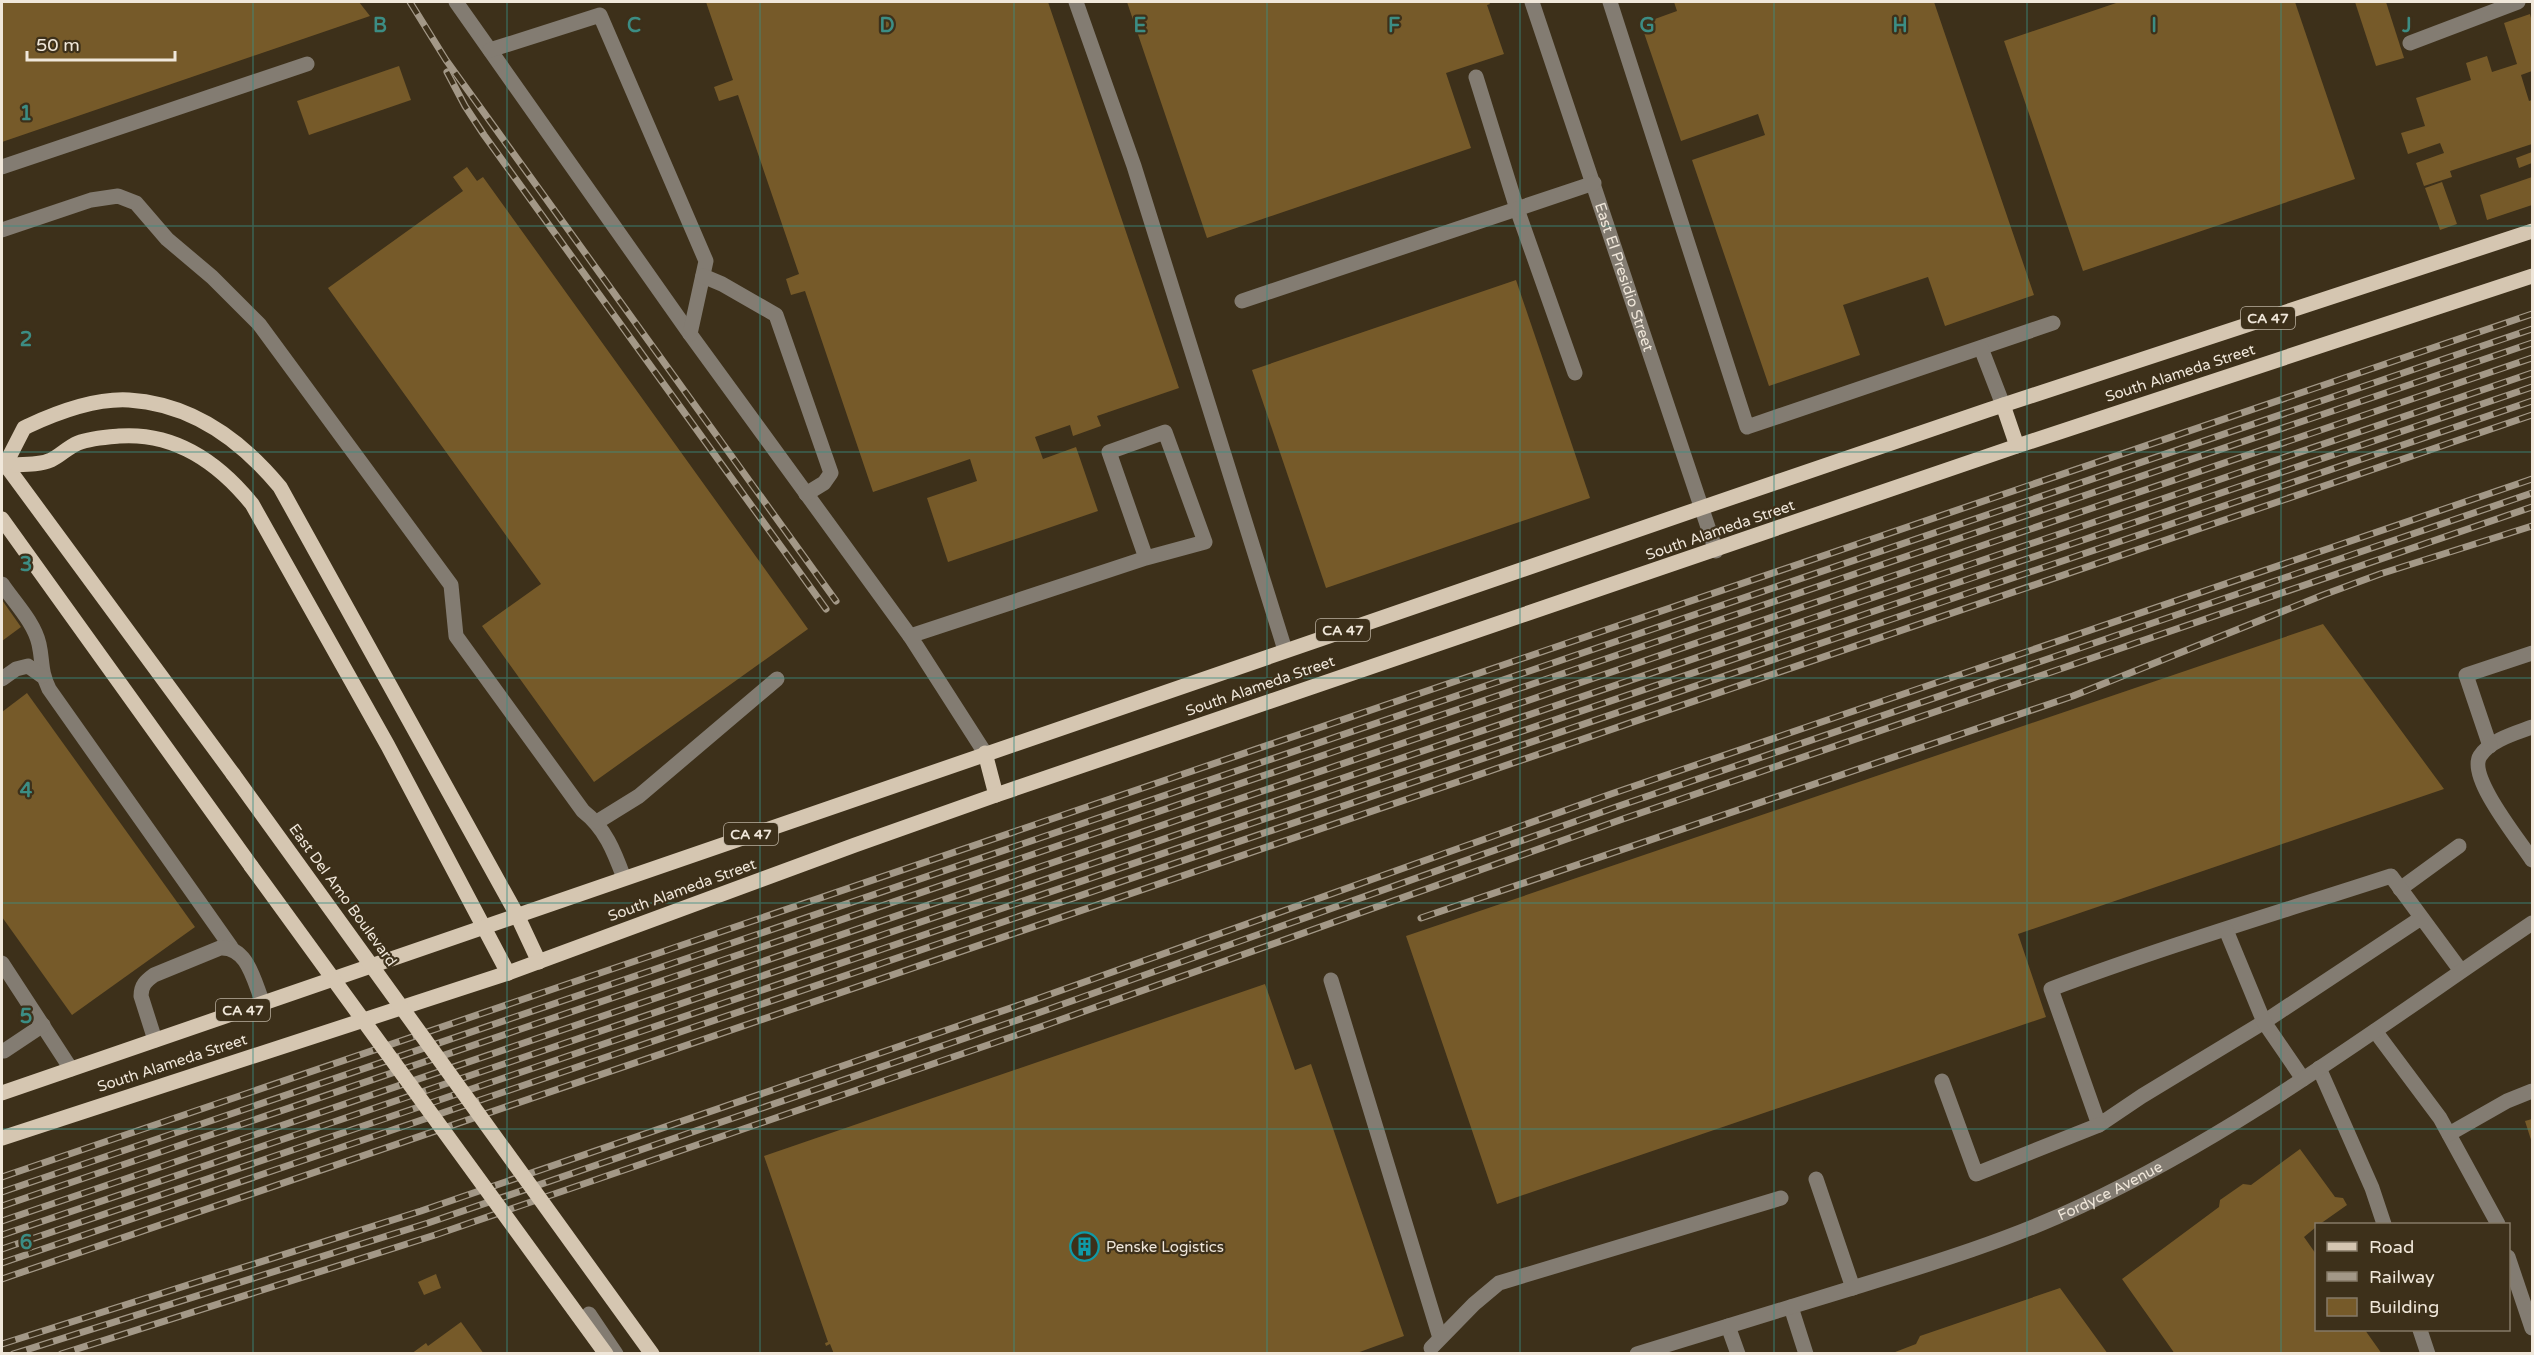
<svg xmlns="http://www.w3.org/2000/svg" width="2534" height="1355" font-family="'Varela Round',sans-serif">
<style>
.building{fill:#765a29}
.lines{fill:none;stroke-linecap:round;stroke-linejoin:round}
.minor{stroke:#837c72;stroke-width:15}
.major{stroke:#d5c6b1;stroke-width:15}
.rail-casing{stroke:#a39887;stroke-width:7}
.rail{stroke:#3d301a;stroke-width:4.5;stroke-dasharray:14;stroke-linecap:butt}
.major-bridge{stroke:#d5c6b1;stroke-width:15}
.grid{fill:none;stroke:#3c8d84;stroke-width:1.5;stroke-opacity:0.55}
.labels{text-anchor:middle;dominant-baseline:central;stroke-width:4.5;stroke-linejoin:round;paint-order:stroke}
.shield{fill:#3d301a;stroke:#bab0a0;stroke-width:1.5}
.shield-label{font-size:14px;font-weight:bold;fill:#f0e7da}
.street-label{font-size:15px;fill:#f0e7da;stroke:#3d301a}
.poi-label{font-size:15px;fill:#f0e7da;stroke:#3d301a;text-anchor:start}
.grid-label{font-size:20px;text-anchor:middle;font-weight:bold;fill:#3c8d84;stroke:#3d301a;stroke-width:4.5;stroke-linejoin:round;paint-order:stroke}
</style>
<rect width="100%" height="100%" fill="#3d301a"/>
<!-- building -->
<g class="building">
<polygon points="2,2 359,2 370,16 2,142"/>
<polygon points="706,2 1048,2 1179,388 1097,416 1101,426 1073,436 1070,425 1035,437 1043,459 1076,447 1098,511 948,562 927,498 977,481 970,459 873,492 805,291 791,295 786,279 799,274 738,95 719,101 714,87 733,80"/>
<polygon points="1127,2 1489,2 1490,4 1487,5 1504,54 1446,73 1471,148 1207,238"/>
<polygon points="1674,2 1934,2 2034,295 1945,326 1928,277 1843,305 1860,355 1769,386 1692,160 1765,135 1758,114 1681,141 1641,24 1677,11"/>
<polygon points="2119,2 2295,2 2355,179 2083,271 2004,41"/>
<polygon points="2355,2 2386,2 2404,58 2376,66"/>
<polygon points="2530,14 2532,22 2532,71 2521,75 2529,101 2532,100 2532,144 2450,171 2452,177 2424,186 2416,163 2444,153 2440,143 2408,154 2401,133 2425,126 2416,98 2471,80 2466,63 2487,56 2492,72 2517,64 2504,23"/>
<polygon points="399,66 411,100 309,135 297,101"/>
<polygon points="2532,152 2532,163 2519,168 2516,158"/>
<polygon points="467,167 477,181 483,177 808,629 594,782 482,626 541,584 328,288 463,191 453,177"/>
<polygon points="2532,177 2532,205 2487,220 2480,195"/>
<polygon points="2442,182 2457,224 2440,230 2425,188"/>
<polygon points="1516,280 1590,498 1326,588 1252,370"/>
<polygon points="2,600 21,627 2,641"/>
<polygon points="2323,624 2444,789 2018,934 2046,1017 1497,1204 1406,936"/>
<polygon points="27,693 195,927 72,1015 2,917 2,712"/>
<polygon points="1265,984 1295,1070 1311,1064 1404,1336 1354,1354 834,1354 830,1344 826,1346 825,1343 828,1342 764,1156"/>
<polygon points="2532,1119 2532,1143 2525,1121"/>
<polygon points="2300,1149 2335,1197 2343,1198 2347,1205 2320,1224 2316,1224 2316,1227 2304,1237 2316,1254 2316,1330 2365,1330 2382,1354 2175,1354 2122,1279 2219,1207 2220,1200 2243,1184 2251,1185"/>
<polygon points="436,1274 441,1288 424,1295 418,1282"/>
<polygon points="2060,1288 2108,1354 1890,1354 1916,1344 1920,1336"/>
<polygon points="461,1322 484,1354 411,1354 426,1343 428,1346"/>
</g>
<g class="lines">
<!-- minor -->
<g class="minor">
<polyline points="456,2 690,334 910,636"/>
<polyline points="1076,2 1134,166 1285,650"/>
<path id="s1" d="M1532 2 1716 551"/>
<polyline points="1610,2 1747,427 2053,323"/>
<polyline points="2410,43 2518,2"/>
<polyline points="490,50 600,15 706,261 690,334"/>
<polyline points="1476,77 1517,209 1575,373"/>
<polyline points="2,167 307,64"/>
<path d="M2 230 91 200 118 196 136 203 167 239 212 277 259 324 451 585 456 636 583 811C605 828 614 851 624 878"/>
<polyline points="703,276 722,284 776,315 831,473 824,483 806,494"/>
<polyline points="1242,301 1594,183"/>
<polyline points="1981,348 2003,405"/>
<path d="M2 584C14 602 34 622 39 644 43 662 40 670 49 689L231 947"/>
<polyline points="2,679 16,669 28,666 42,676"/>
<path d="M2532 727C2516 733 2490 740 2480 756 2467 777 2520 841 2532 860"/>
<polyline points="2490,746 2466,675 2532,653"/>
<polyline points="985,753 910,636 1146,558 1109,452 1165,432 1205,542 1146,558"/>
<polyline points="597,822 639,796 777,679"/>
<polyline points="2400,889 2459,846"/>
<path d="M2421 918 2264 1022 2142 1096 2099 1125 2051 989C2163 947 2277 913 2391 876L2461 971"/>
<polyline points="2226,930 2264,1022 2303,1079"/>
<polyline points="2,963 71,1069"/>
<polyline points="1331,980 1440,1338"/>
<polyline points="2375,1031 2440,1118 2498,1224"/>
<path d="M155 1040 141 996C141 985 146 981 154 975L220 948C248 946 254 982 263 1003"/>
<polyline points="2,1050 4,1051 43,1025"/>
<polyline points="2319,1068 2372,1188 2384,1224"/>
<polyline points="1942,1081 1976,1174 2099,1125"/>
<polyline points="2449,1134 2507,1101 2532,1091"/>
<polyline points="1816,1179 1853,1288"/>
<polyline points="2508,1257 2532,1328"/>
<polyline points="1791,1307 1806,1354"/>
<polyline points="589,1314 616,1354"/>
<polyline points="1728,1326 1738,1354"/>
<polyline points="2420,1330 2428,1354"/>
<polyline points="1431,1348 1474,1304 1499,1283 1781,1198"/>
<path id="s2" d="M1637 1354C1708 1332 1778 1311 1849 1289 1927 1265 2007 1241 2081 1206 2242 1131 2385 1022 2532 923"/>
</g>
<!-- major -->
<g class="major">
<polyline points="2003,405 2017,446"/>
<polyline points="2,460 233,774"/>
<path d="M5 465C19 464 38 466 51 460 60 456 68 447 78 443 90 438 106 437 119 436 174 432 218 462 252 504L388 746 508 973"/>
<path d="M2 467 5 465 24 428 28 426C58 412 95 398 129 400 192 404 242 441 280 487L517 915 539 962"/>
<polyline points="2,519 251,866"/>
<polyline points="985,753 996,795"/>
<polyline points="2,1093 1701,508 1988,410 2532,231"/>
<polyline points="2,1138 508,973 855,845 996,795 2017,446 2532,276"/>
</g>
<defs>
<g id="rail">
<polyline points="410,2 446,60 836,601"/>
<polyline points="447,72 465,106 484,135 826,609"/>
<polyline points="1421,918 2073,696 2323,595 2380,574 2532,526"/>
<polyline points="2,1177 2532,314"/>
<polyline points="2,1192 2532,329"/>
<polyline points="2,1206 2532,343"/>
<polyline points="2,1221 2532,358"/>
<polyline points="2,1235 2532,373"/>
<polyline points="2,1249 2532,387"/>
<polyline points="2,1263 2532,401"/>
<polyline points="2,1279 2532,415"/>
<polyline points="2,1344 421,1211 1034,1000 1611,794 2532,479"/>
<polyline points="13,1354 428,1223 1038,1013 1616,807 2532,493"/>
<polyline points="61,1354 435,1235 1043,1026 1620,820 2532,507"/>
</g>
</defs>
<!-- rail casing -->
<use href="#rail" class="rail-casing"/>
<!-- rail -->
<use href="#rail" class="rail"/>
<!-- major-bridge -->
<g class="major-bridge">
<polyline points="233,774 652,1354"/>
<polyline points="251,866 606,1354"/>
</g>
</g>
<!-- grid -->
<path class="grid" d="M253 2V1354M507 2V1354M760 2V1354M1014 2V1354M1267 2V1354M1520 2V1354M1774 2V1354M2027 2V1354M2281 2V1354M2 226H2532M2 452H2532M2 678H2532M2 903H2532M2 1129H2532"/>
<!-- icons -->
<defs>
<symbol id="building-ring" viewBox="-11 -11 22 22"><circle r="9.5" fill="#3d301a" stroke="#0f9aa8" stroke-width="1.5"/><path d="M-4-6H4V6H1V3H-1V6H-4ZM-2.5-4.3h1.7v1.8h-1.7ZM.8-4.3h1.7v1.8H.8ZM-2.5-1h1.7V.8h-1.7ZM.8-1h1.7V.8H.8Z" fill="#0f9aa8"/></symbol>
</defs>
<g fill-rule="evenodd">
<use href="#building-ring" x="1068" y="1230" width="33" height="33"/>
</g>
<g class="labels">
<!-- shield labels -->
<g class="shield">
<rect x="2241" y="307" width="54" height="22" rx="4.5"/>
<rect x="1316" y="619" width="54" height="22" rx="4.5"/>
<rect x="724" y="823" width="54" height="22" rx="4.5"/>
<rect x="216" y="999" width="54" height="22" rx="4.5"/>
</g>
<g class="shield-label">
<text x="2268" y="318">CA 47</text>
<text x="1343" y="630">CA 47</text>
<text x="751" y="834">CA 47</text>
<text x="243" y="1010">CA 47</text>
</g>
<!-- street labels -->
<g class="street-label">
<text stroke="none"><textPath href="#s1" startOffset="290">East El Presidio Street</textPath></text>
<text transform="translate(2180 373) rotate(-18)">South Alameda Street</text>
<text transform="translate(1720 530) rotate(-19)">South Alameda Street</text>
<text transform="translate(1260 686) rotate(-19)">South Alameda Street</text>
<text transform="translate(682 890) rotate(-20)">South Alameda Street</text>
<text transform="translate(343 895) rotate(54)">East Del Amo Boulevard</text>
<text transform="translate(172 1063) rotate(-18)">South Alameda Street</text>
<text stroke="none"><textPath href="#s2" startOffset="501">Fordyce Avenue</textPath></text>
</g>
<!-- poi labels -->
<g class="poi-label">
<text x="1106" y="1247">Penske Logistics</text>
</g>
</g>
<g class="grid-label">
<text x="380" y="32">B</text>
<text x="634" y="32">C</text>
<text x="887" y="32">D</text>
<text x="1140" y="32">E</text>
<text x="1394" y="32">F</text>
<text x="1647" y="32">G</text>
<text x="1900" y="32">H</text>
<text x="2154" y="32">I</text>
<text x="2407" y="32">J</text>
<text x="26" y="120">1</text>
<text x="26" y="346">2</text>
<text x="26" y="571">3</text>
<text x="26" y="797">4</text>
<text x="26" y="1023">5</text>
<text x="26" y="1249">6</text>
</g>
<!-- border -->
<rect width="2534" height="1355" fill="none" stroke="#f0e7da" stroke-width="6"/>
<!-- legend -->
<rect x="2315" y="1223" width="195" height="108" fill="#3d301a" stroke="#857967" stroke-width="1.5"/>
<rect x="2327" y="1242" width="30" height="9" fill="#d5c6b1" stroke="#857967" stroke-width="1.5"/>
<text x="2369" y="1253" font-size="18" fill="#f0e7da">Road</text>
<rect x="2327" y="1272" width="30" height="9" fill="#a39887" stroke="#857967" stroke-width="1.5"/>
<text x="2369" y="1283" font-size="18" fill="#f0e7da">Railway</text>
<rect x="2327" y="1298" width="30" height="18" fill="#765a29" stroke="#857967" stroke-width="1.5"/>
<text x="2369" y="1313" font-size="18" fill="#f0e7da">Building</text>
<!-- scale -->
<path d="M27 51v9h148v-9" fill="none" stroke="#f0e7da" stroke-width="3"/>
<text x="36" y="51" font-size="18" fill="#f0e7da" stroke="#3d301a" stroke-width="4.5" paint-order="stroke">50 m</text>
</svg>
